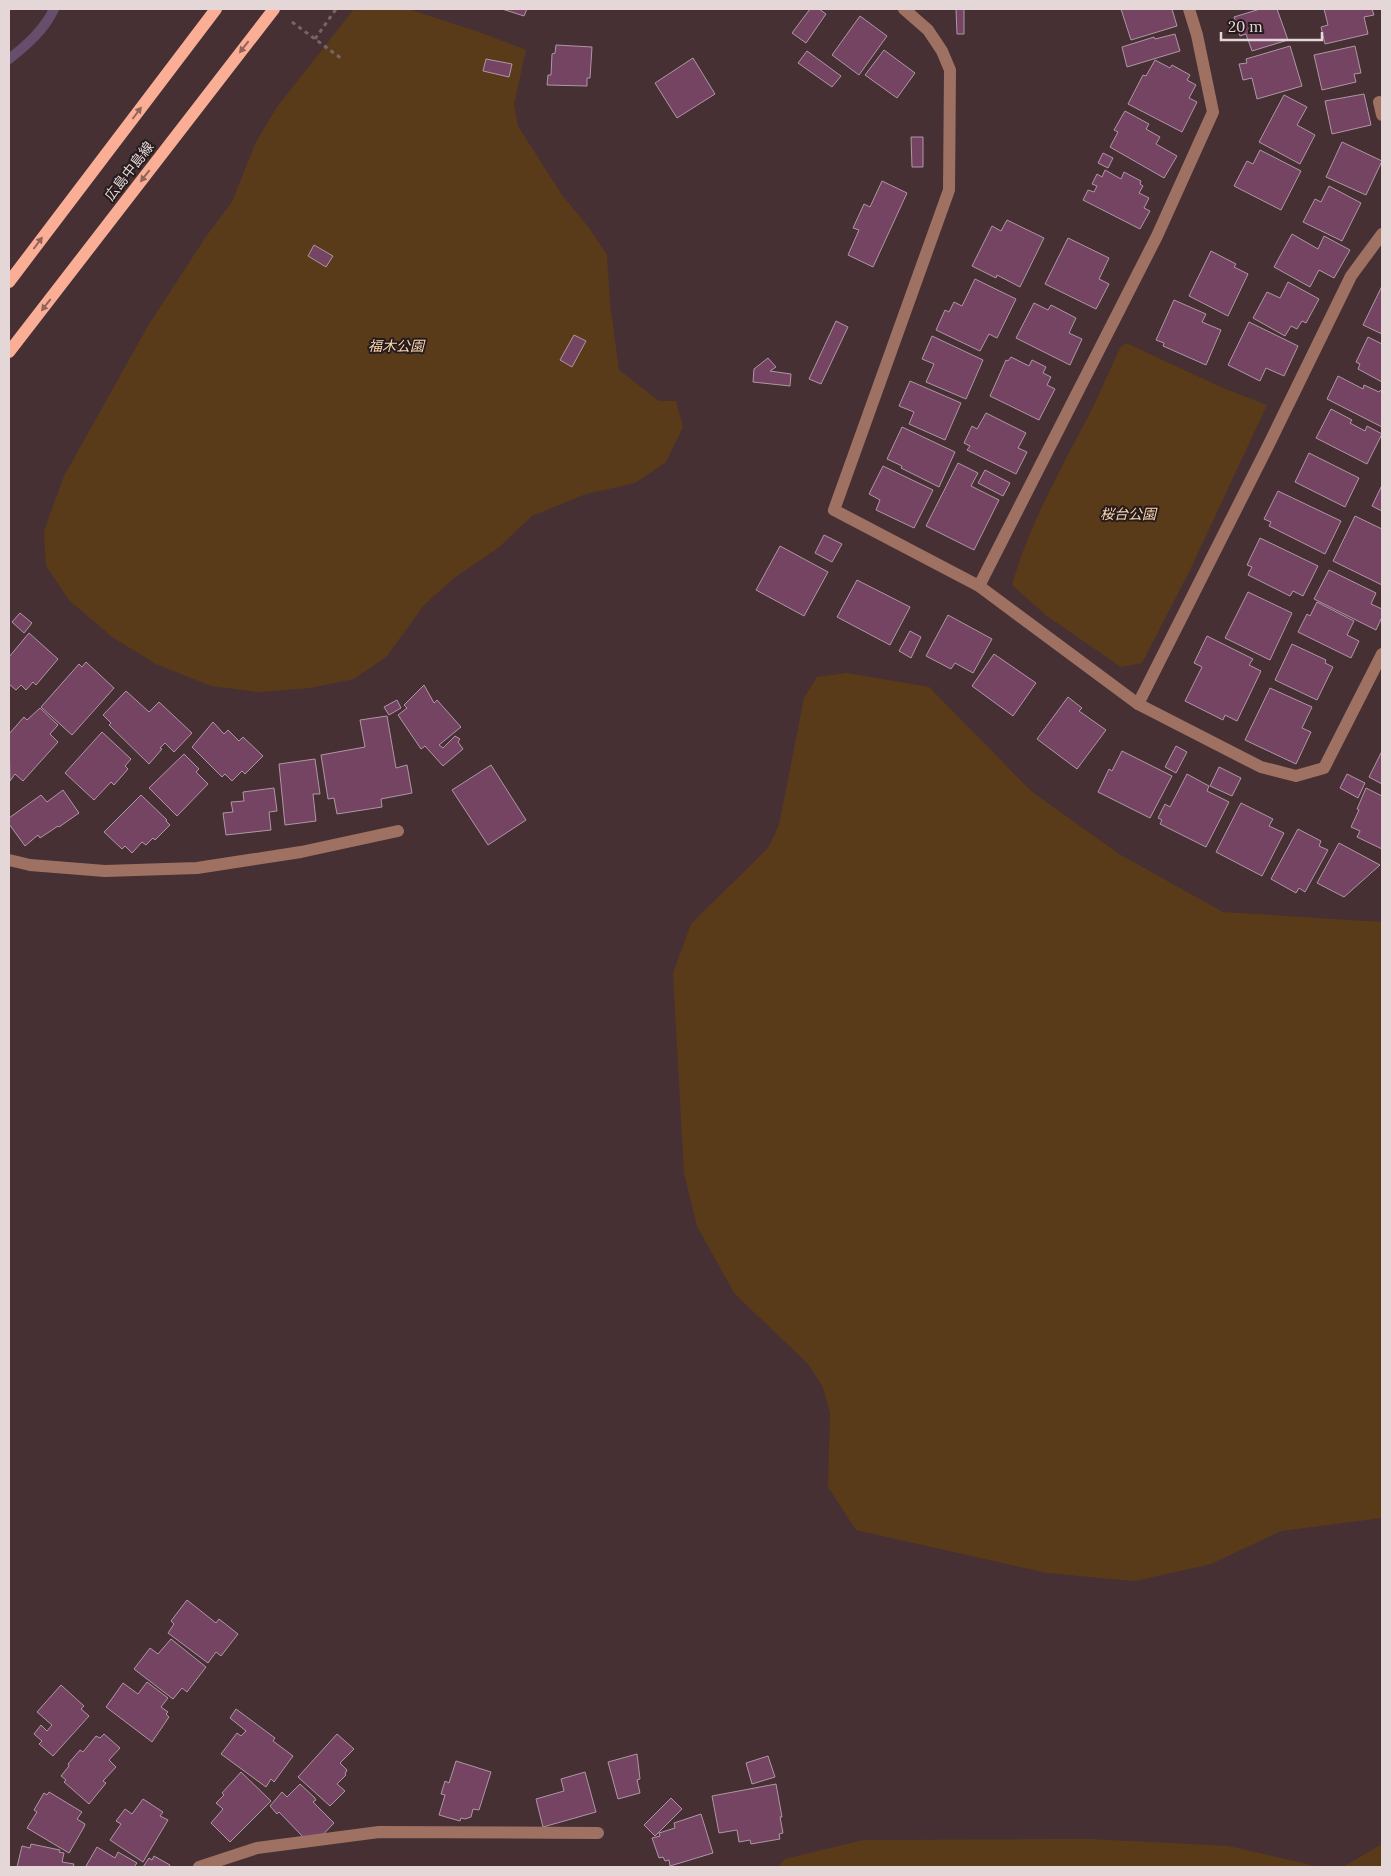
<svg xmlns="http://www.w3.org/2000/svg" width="1391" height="1876" font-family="Lora,'Noto Sans JP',serif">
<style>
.green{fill:#5a3b19}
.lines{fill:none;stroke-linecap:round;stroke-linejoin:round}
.stream{stroke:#674e6c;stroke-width:10}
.building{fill:#764463;stroke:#ae97a4}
.path{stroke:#786567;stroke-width:3;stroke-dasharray:4 4;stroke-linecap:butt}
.minor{stroke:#9f7162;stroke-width:12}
.major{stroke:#faae96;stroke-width:12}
.oneway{fill:#906459}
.labels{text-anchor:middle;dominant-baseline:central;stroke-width:4;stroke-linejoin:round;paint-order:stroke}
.street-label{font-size:14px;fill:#e5d6d8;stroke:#251b1c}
.park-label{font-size:14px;font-style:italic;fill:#fcd6b0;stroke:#251b1c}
</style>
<rect width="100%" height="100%" fill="#463033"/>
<!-- green -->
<g class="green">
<polygon points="354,9 408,9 479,32 526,50 514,104 518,126 562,195 589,228 607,255 610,304 619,370 659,401 676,401 683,427 666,462 635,483 586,494 532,516 498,548 454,578 424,605 387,656 354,679 310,688 258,692 211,686 156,664 112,637 69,600 46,566 44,531 64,476 148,326 205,238 232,202 256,142 277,107"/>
<path d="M1126 343 1225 389 1267 405 1190 570 1142 663 1121 667 1047 616 1012 585C1029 524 1062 467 1091 411 1101 391 1110 369 1120 348Z"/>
<polygon points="847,673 929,687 1031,791 1119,854 1223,912 1382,922 1382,1518 1281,1531 1211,1564 1135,1581 1047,1573 856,1530 828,1487 830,1413 823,1387 808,1364 734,1293 697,1226 684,1173 673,973 691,924 768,848 779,825 804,698 817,677"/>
<polygon points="1090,1839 1228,1846 1320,1867 778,1867 785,1859 863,1840"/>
<polygon points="1382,1844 1382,1867 1343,1867"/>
</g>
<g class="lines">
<!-- stream -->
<path class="stream" d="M9 59C27 45 44 30 54 9"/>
</g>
<!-- building -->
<g class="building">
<polygon points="502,9 527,9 524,16"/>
<polygon points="810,9 819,9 826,14 806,43 792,33"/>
<polygon points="956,9 964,9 964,34 957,34"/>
<polygon points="1121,9 1172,9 1177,26 1131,40"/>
<polygon points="1260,9 1277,9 1288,40 1252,51 1246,34 1240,36 1234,17"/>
<polygon points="1324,9 1372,9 1374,15 1364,17 1368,34 1325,44 1321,27 1328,25"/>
<polygon points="860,16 887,36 859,75 832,55"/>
<polygon points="1175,34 1180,51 1127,67 1122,47 1154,37 1155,39"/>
<polygon points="556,45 592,47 590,78 587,78 587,86 547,85 548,75 551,75 552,54 555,53"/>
<polygon points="1290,46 1302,86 1257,99 1252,78 1243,80 1239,64 1247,63 1246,59"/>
<polygon points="1355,46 1361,73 1354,74 1356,82 1322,90 1314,55"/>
<polygon points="884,50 915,73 897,98 865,75"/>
<polygon points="807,51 841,76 832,87 798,63"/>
<polygon points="693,58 715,94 677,118 655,83"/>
<polygon points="486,59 512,64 509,77 483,71"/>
<polygon points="1155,60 1170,68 1172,65 1190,75 1187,80 1196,85 1189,98 1197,102 1182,132 1128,104 1143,75 1146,76"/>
<polygon points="1364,94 1371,125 1332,134 1325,101"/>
<polygon points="1284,95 1307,107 1297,125 1315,135 1300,164 1259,142"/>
<polygon points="1125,111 1149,124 1146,129 1160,137 1156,144 1177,156 1164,178 1110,147 1118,132 1114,130"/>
<polygon points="911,137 923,137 923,167 912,167"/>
<polygon points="1342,142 1382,161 1366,195 1326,177"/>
<polygon points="1260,150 1301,171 1281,210 1234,186 1247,161 1253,164"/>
<polygon points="1103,153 1113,158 1108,168 1098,163"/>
<polygon points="1105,170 1121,179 1124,172 1141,181 1140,184 1143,186 1139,193 1149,198 1144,208 1150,211 1140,229 1083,200 1088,190 1094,192 1097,186 1092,184 1097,174 1102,177"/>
<polygon points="882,181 907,193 873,267 848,255 859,230 853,228 864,204 870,207"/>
<polygon points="1329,186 1361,203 1342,241 1303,222 1315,199 1321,202"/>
<polygon points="1007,220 1044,238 1020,287 997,275 996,278 972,266 992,226 1001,231"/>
<polygon points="1292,234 1318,249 1324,236 1350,250 1334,278 1319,270 1310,287 1274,267"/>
<polygon points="1068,238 1109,258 1099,279 1109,284 1096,309 1045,284"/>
<polygon points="314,245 333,256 326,267 308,256"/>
<polygon points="1211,251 1236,264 1234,267 1248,274 1228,316 1189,296"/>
<polygon points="975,279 1016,299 997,338 989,334 980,351 936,330 945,310 949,312 954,302 962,306"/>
<polygon points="1288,282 1319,299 1306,323 1302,321 1297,329 1291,326 1285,336 1253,318 1267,292 1280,298"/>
<polygon points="1382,286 1382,334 1363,325"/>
<polygon points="1174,300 1206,314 1202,322 1221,330 1206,365 1163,346 1164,343 1156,340"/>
<polygon points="1034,303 1048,310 1051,305 1076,318 1069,333 1082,339 1070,365 1016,338"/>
<polygon points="836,321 848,327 821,384 809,379"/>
<polygon points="1249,322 1298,346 1284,376 1266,368 1260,381 1228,365"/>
<polygon points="574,335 586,341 572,367 560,360"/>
<polygon points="932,336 983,360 966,399 926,382 934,364 922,359"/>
<polygon points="1368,337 1382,344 1382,382 1358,369 1360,364 1356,362"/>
<polygon points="1011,357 1029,366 1032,360 1046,367 1043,373 1051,377 1047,385 1055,389 1039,420 990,396 1006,360 1008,361"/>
<polygon points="768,358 776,367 770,371 791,374 790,386 753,382 754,369"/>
<polygon points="1338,376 1363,389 1364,385 1379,392 1382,389 1382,427 1327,399"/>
<polygon points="910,381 961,403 945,440 909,424 914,412 899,406"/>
<polygon points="1331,409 1352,420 1350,423 1365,431 1367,426 1382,434 1367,464 1316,438"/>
<polygon points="986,413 1026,433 1018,448 1027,452 1016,474 967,450 970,446 964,443 972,426 977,429"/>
<polygon points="902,427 955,452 939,487 901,468 902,466 887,459"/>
<polygon points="1309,453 1359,478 1345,507 1295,482"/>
<polygon points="958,463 978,473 971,486 999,500 974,550 926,526"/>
<polygon points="883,466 933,490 914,528 876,510 880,500 869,494"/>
<polygon points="985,470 1010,483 1003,496 978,483"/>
<polygon points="1382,485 1382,511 1372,506"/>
<polygon points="1278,491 1341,521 1325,554 1269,526 1271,522 1264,519"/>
<polygon points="1355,516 1382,529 1382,585 1333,561"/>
<polygon points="824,535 842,544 832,562 815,553"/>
<polygon points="1260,538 1318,566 1303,596 1293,591 1290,596 1248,575 1252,567 1247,565"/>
<polygon points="780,546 828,572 804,616 756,590"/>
<polygon points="1329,570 1376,593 1371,604 1382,609 1382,617 1376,630 1314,599"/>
<polygon points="857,580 910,607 890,645 837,617"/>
<polygon points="1248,592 1292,613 1270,660 1225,638"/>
<polygon points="1317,602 1354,621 1347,635 1359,641 1351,658 1298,632 1307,614 1310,616"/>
<polygon points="20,613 32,623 24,633 12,622"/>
<polygon points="948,615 992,639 973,673 955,663 951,669 926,656"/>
<polygon points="910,631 921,637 911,658 899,651"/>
<polygon points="29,633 58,659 36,685 33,682 26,690 21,685 16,690 9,684 9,657"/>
<polygon points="1207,636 1253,659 1249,665 1261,671 1237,721 1225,715 1223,720 1185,701 1202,667 1194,663"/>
<polygon points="1292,644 1326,660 1325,663 1333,667 1317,700 1275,680"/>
<polygon points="994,654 1036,683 1013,716 972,686"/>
<polygon points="86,662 114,688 72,735 41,707 79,664 82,667"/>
<polygon points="424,685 434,703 437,700 461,727 439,745 443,748 455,736 460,739 458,742 463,749 443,766 425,746 421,749 398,715 407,708 404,705"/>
<polygon points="1270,688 1312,707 1302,728 1311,732 1296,764 1245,740"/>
<polygon points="126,691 149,712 159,702 192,733 174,752 165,743 160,748 162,749 149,764 109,725 111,723 103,715"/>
<polygon points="1068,697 1082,708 1079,711 1106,730 1077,769 1037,739"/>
<polygon points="397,700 401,708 389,715 384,707"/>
<polygon points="40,708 58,725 50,734 58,742 23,781 15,774 10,781 9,734 24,717 27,720"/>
<polygon points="387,716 396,768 407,765 412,793 381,799 382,807 337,814 334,798 328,799 321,755 365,747 360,720"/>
<polygon points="213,722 224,734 228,730 239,741 243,737 263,756 245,774 242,771 232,781 225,774 222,777 192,747"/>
<polygon points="102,732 131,759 125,766 128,769 114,785 111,782 94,800 65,773"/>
<polygon points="1176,746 1187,752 1176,773 1165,767"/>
<polygon points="1122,751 1172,776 1150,818 1098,792 1109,769 1112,771"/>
<polygon points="1382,751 1382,784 1369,777"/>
<polygon points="184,754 199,769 196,772 208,784 177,816 149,788"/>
<polygon points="315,759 320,794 313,794 316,821 285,825 279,764"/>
<polygon points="491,765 526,820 488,845 452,790"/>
<polygon points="1219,767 1241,778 1232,796 1210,786"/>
<polygon points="1187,774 1209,786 1207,791 1229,802 1206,847 1160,824 1162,820 1158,818 1165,804 1170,807"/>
<polygon points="1347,774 1365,783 1358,798 1340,788"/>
<polygon points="274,788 277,811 269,812 271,830 226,835 223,813 233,812 231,802 244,801 243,792"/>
<polygon points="1366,788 1382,796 1382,849 1357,837 1360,831 1351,827 1359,810 1357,809"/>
<polygon points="63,790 79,813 59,827 58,826 40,838 38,835 25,846 9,824 9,818 41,795 47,802"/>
<polygon points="141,795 167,820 166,821 170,825 155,840 153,838 146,845 142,842 132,853 125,846 122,849 104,832"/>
<polygon points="1241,803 1273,819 1269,826 1284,833 1262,876 1216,852"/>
<polygon points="1298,829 1321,841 1319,846 1328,850 1305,892 1299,888 1296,893 1271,879"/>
<polygon points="1339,843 1380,865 1344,897 1317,883"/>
<polygon points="187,1600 216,1623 219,1619 238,1634 221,1656 216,1652 208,1663 168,1633 174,1624 171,1621"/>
<polygon points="171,1639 206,1667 187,1692 182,1688 173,1699 134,1669 150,1648 158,1654"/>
<polygon points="147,1682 168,1698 161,1707 168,1712 166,1714 169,1717 152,1742 106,1707 123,1683 138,1694"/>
<polygon points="61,1685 84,1706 81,1709 89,1716 53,1756 39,1744 42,1741 34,1734 41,1725 47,1731 52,1725 37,1712"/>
<polygon points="236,1709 275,1738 273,1741 293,1756 274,1782 271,1779 266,1787 221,1754 237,1733 241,1736 246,1731 230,1718"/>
<polygon points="104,1734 120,1748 109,1760 116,1767 103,1781 106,1783 89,1804 64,1782 66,1780 61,1776 69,1766 68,1764 80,1750 83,1752 96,1736 100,1738"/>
<polygon points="337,1734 354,1749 340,1763 347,1770 345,1774 346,1775 337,1784 345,1791 330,1806 298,1777"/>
<polygon points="637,1754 640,1779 637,1780 640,1793 618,1799 608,1762"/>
<polygon points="768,1756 775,1777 752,1784 746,1763"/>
<polygon points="456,1761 491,1772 479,1810 473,1809 471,1817 465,1819 461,1818 460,1821 439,1815 445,1795 441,1794 445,1781 449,1783"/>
<polygon points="241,1772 271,1801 230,1842 211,1823 223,1809 216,1803 224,1795 222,1793"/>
<polygon points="585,1772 596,1812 543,1827 536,1799 564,1791 561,1779"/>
<polygon points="300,1784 314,1797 316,1800 313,1802 334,1823 314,1844 306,1840 279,1812 277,1814 270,1806 282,1792 287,1797"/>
<polygon points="776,1784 782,1817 780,1817 783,1833 779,1834 780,1839 751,1844 750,1840 739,1842 737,1830 719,1833 712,1796"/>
<polygon points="49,1792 82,1812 77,1819 85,1824 84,1827 69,1853 27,1828 37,1812 34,1810 44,1793 47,1795"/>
<polygon points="671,1798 682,1809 655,1836 644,1825"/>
<polygon points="143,1799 163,1812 160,1816 168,1820 143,1862 110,1840 121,1824 116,1821 125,1809 132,1814"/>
<polygon points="701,1814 713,1853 670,1866 669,1860 665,1861 663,1857 659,1858 652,1838 660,1836 659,1833 675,1828 674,1823"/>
<polygon points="31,1844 60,1850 59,1852 64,1853 62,1862 74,1864 73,1867 17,1867 22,1846 30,1848"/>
<polygon points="97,1847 115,1858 118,1852 137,1863 134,1867 89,1867 86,1866"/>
<polygon points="154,1856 170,1865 169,1867 143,1867 149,1858 152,1860"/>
</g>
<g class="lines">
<!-- path -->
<g class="path">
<polyline points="292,22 342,59"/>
<polyline points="315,39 336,9"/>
</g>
<!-- minor -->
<g class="minor">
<polyline points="904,9 928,30 942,51 950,70 949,190 834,510 979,586 1138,704 1261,767 1296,776 1324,768 1382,654"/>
<polyline points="1379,102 1382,115"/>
<polyline points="979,586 1157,236 1213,112 1197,35 1189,9"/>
<polyline points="1138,704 1268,446 1351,276 1382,234"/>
<polyline points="9,860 30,865 105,871 197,868 301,852 398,831"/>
<polyline points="199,1867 257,1848 379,1832 598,1833"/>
</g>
<!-- major -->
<g class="major">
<polyline points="9,282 216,9"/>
<polyline points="9,352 274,9"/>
</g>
</g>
<!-- one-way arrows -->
<defs><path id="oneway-solid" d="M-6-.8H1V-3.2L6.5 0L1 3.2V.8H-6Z" transform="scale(1.25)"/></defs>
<g class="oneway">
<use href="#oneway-solid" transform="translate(244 47) rotate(128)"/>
<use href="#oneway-solid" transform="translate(137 113) rotate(-53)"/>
<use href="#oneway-solid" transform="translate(145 176) rotate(128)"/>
<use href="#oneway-solid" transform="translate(38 243) rotate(-53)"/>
<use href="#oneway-solid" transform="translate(46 305) rotate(128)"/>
</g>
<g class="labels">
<!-- street labels -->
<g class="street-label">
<text transform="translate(129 171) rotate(-52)">広島中島線</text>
</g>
<!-- park labels -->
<g class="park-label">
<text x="396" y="346">福木公園</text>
<text x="1128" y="514">桜台公園</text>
</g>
</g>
<!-- border -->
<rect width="1391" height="1876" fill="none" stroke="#e5d6d8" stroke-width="20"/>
<!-- scale -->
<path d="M1221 32v8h101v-8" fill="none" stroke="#e5d6d8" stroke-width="2.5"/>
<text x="1228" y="32" font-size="15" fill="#e5d6d8" stroke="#251b1c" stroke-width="4" paint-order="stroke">20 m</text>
</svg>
